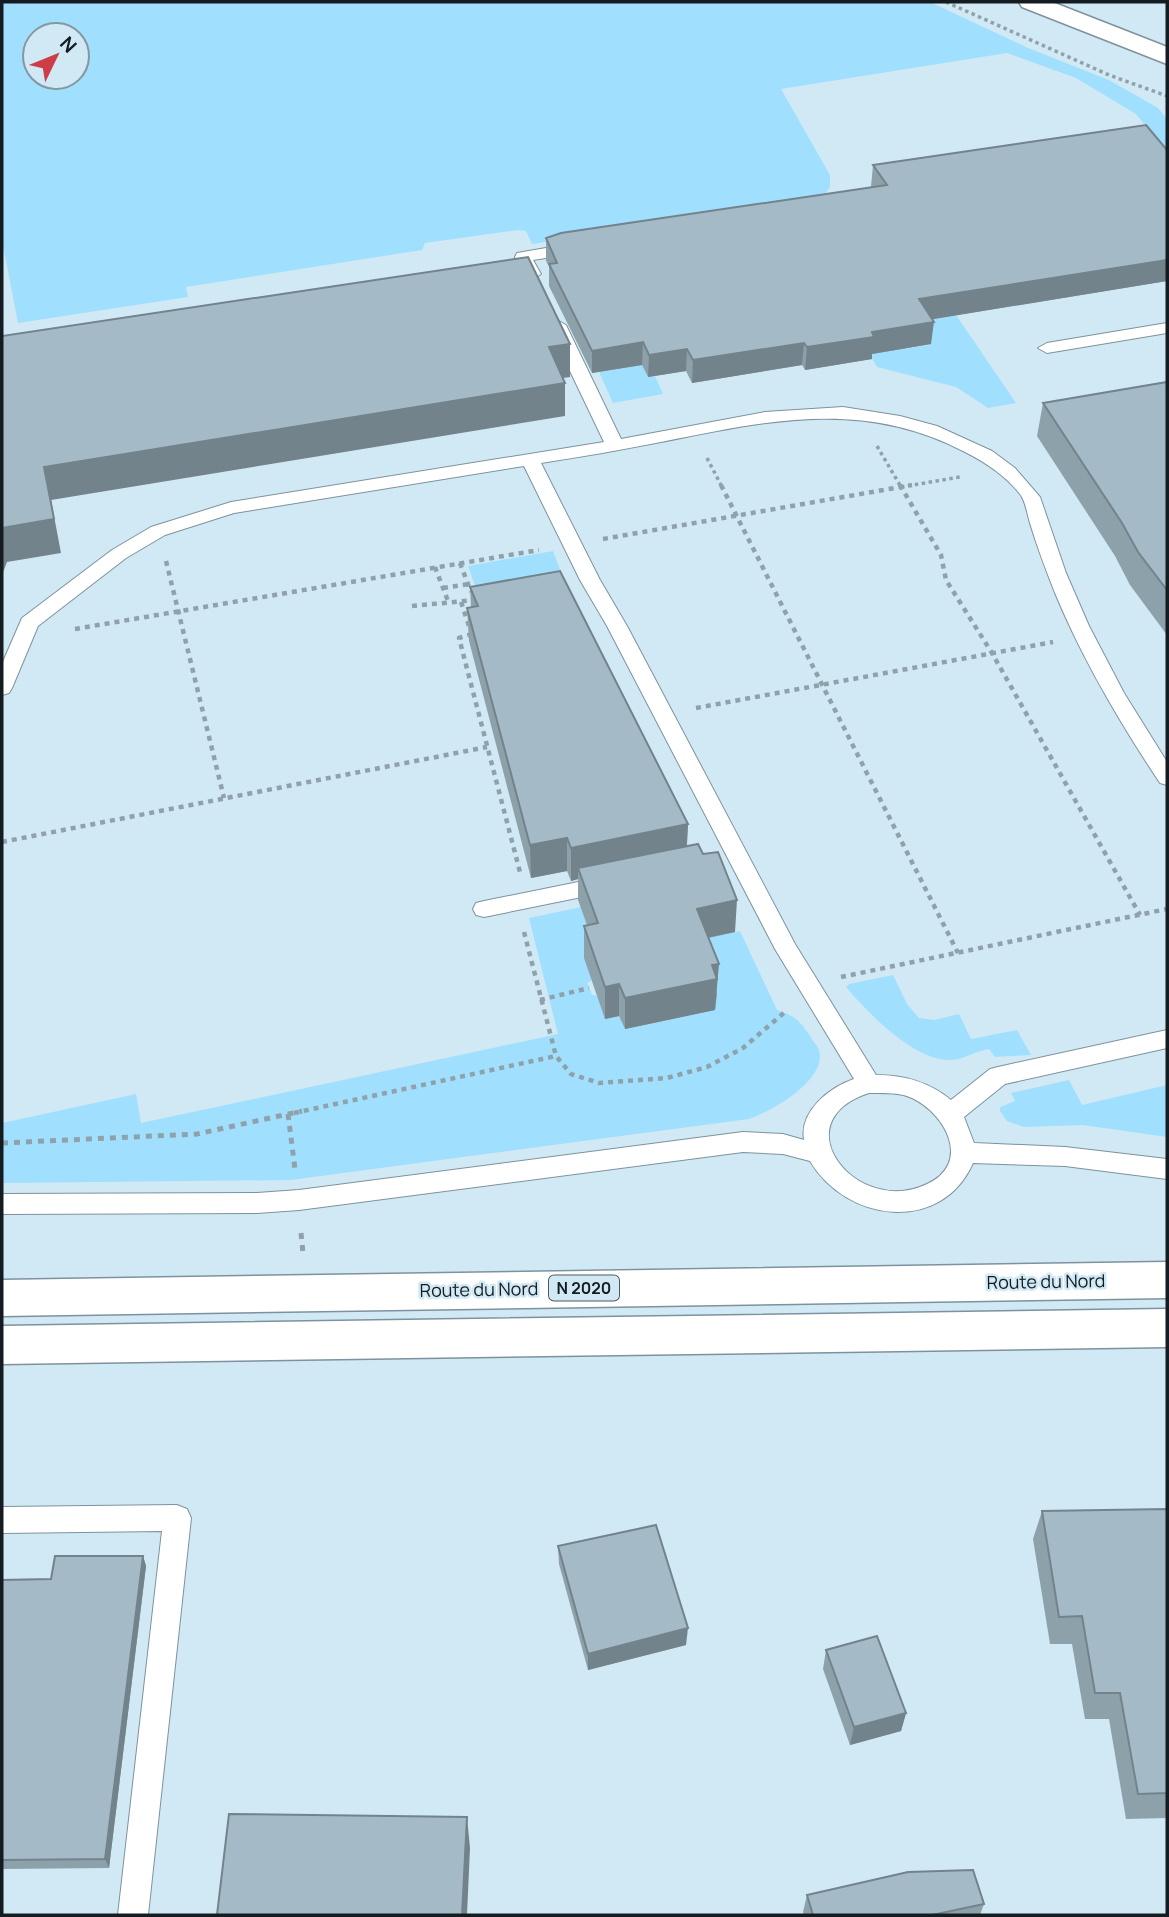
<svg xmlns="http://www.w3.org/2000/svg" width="1169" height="1917" font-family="Manrope,sans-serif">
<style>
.green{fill:#a1dfff;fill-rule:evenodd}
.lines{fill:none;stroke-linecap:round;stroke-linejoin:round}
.lane-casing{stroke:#7d929e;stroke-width:2}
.primary-casing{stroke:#7d929e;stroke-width:3}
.path-far2{stroke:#8fa2ab;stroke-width:3.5;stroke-dasharray:3.5 3.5;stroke-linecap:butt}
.path-far1{stroke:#8fa2ab;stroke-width:4.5;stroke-dasharray:5 5;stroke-linecap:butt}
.path{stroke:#8fa2ab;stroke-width:5;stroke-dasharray:6 6;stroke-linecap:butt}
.lane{fill:#fff;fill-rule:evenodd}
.primary{fill:#fff;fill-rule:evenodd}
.wall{fill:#8da1ab}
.shaded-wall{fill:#73838b}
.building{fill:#a4bbc7;stroke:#73838b;stroke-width:2}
.labels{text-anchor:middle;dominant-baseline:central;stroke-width:5;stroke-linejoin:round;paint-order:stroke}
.shield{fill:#d1e9f5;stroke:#4d5a61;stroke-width:2}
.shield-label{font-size:16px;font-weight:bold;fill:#141c21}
.street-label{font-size:18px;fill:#141c21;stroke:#d1e9f5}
</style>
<rect width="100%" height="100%" fill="#d1e9f5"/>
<!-- green -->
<g class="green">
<path d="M2 2H930L1028 48 1109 80 1158 108 1167 119V152L1136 114 1076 78 1007 53 781 89 830 175V187L821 199 532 244 526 231 518 230 425 243 422 250 186 287 188 297 18 323 2 240ZM35 35H77V77H35Z"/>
<polygon points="956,315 1016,403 988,408 956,387 877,367 869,354 930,345 916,322"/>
<polygon points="642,365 648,377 655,376 663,394 613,403 599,372"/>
<polygon points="553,551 564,580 478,594 468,566"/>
<path d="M581 907 598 955 591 981 587 983 592 995H596L619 1016 625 1029 715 1010 710 997 717 995 695 940 740 931 777 1010C794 1015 800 1021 810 1036 812 1040 817 1045 819 1050 828 1080 770 1112 749 1119L291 1180 2 1183V1123L136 1094 141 1123 558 1034 529 918Z"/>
<path d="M893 975 907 1004 919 1018 934 1020 959 1014 971 1039 1017 1030 1031 1055 995 1057 989 1049C976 1051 964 1059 952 1060 915 1062 868 1013 846 987L849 984Z"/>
<polygon points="1069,1080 1082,1105 1167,1085 1167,1137 1083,1125 1024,1127 1007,1121 1000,1111 1000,1107 1015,1101 1011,1093"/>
</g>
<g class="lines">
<defs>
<g id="lane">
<polygon points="552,247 560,252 558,256 533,260 541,274 533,279 527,278 515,257 517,253"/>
<path d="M557 320 566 325 621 439 765 412 843 407 900 416 937 426 992 451 1015 468 1040 497 1066 573 1089 626 1124 693 1167 762V785L1160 783C1120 723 1083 660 1055 593 1046 570 1037 547 1030 523 1027 514 1026 502 1020 494 1006 476 985 462 965 452 863 398 767 421 661 442 621 450 581 457 541 463L600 580 627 626 795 944 876 1075C905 1075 929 1082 951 1100L990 1069 998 1067 1167 1030V1048L1005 1084 964 1117 974 1143 1065 1147 1167 1159V1179L1065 1166 973 1163C941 1235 846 1222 810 1161L783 1154 743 1152 299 1210 257 1213 2 1214V1194L257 1193 299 1190 743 1132 783 1134 804 1140C799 1111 830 1087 854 1079L775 949 607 626 580 580 524 466 234 513 165 535 126 558 38 626 12 688 9 693 2 695V664L22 618 112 550 151 527 231 502 604 442 548 325ZM869 1093C883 1093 899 1092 912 1098 946 1114 972 1163 927 1184 857 1218 780 1122 869 1093Z"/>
<polygon points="1167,323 1167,333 1047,353 1038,348 1047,343"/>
<polygon points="608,876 616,878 619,884 616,890 484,917 476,915 473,909 476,903 484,901"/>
<polygon points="177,1505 187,1509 191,1518 148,1915 118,1915 162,1531 2,1533 2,1507"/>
</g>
<g id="primary">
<polygon points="1019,2 1052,2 1167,47 1167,64 1022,7"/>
<polygon points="1167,1262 1167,1298 2,1316 2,1280"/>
<polygon points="1167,1309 1167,1347 2,1364 2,1326"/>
</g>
</defs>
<!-- lane casing -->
<use href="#lane" class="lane-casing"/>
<!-- primary casing -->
<use href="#primary" class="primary-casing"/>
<!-- path-far2 -->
<g class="path-far2">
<polyline points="946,2 1109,75 1167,96"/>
<polyline points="877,446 901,487"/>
<polyline points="707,458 722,487"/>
<polyline points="901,487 960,477"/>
</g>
<!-- path-far1 -->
<g class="path-far1">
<polyline points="721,485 958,953"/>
<polyline points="900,485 941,555 946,580 992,653 1140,915"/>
<polyline points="603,539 912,485"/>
<polyline points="166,561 224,798"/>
<polyline points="460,563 471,592"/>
<polyline points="435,567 448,601"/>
<polyline points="443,588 469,584"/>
<polyline points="461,602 469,626"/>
<polyline points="412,606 475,600"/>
<polyline points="75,629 539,550"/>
<polyline points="472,634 459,638 520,872"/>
<polyline points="696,708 1053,642"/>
<polyline points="2,842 487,747"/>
<polyline points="524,932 556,1056 571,1074 599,1083 667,1078 707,1067 743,1048 785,1012"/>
<polyline points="841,977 1167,909"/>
<polyline points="540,1000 589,988"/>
<polyline points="294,1113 556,1056"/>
</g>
<!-- path -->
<g class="path">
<polyline points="288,1114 295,1169"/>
<polyline points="2,1143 197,1134 302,1111"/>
<polyline points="301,1233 303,1253"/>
</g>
<!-- lane -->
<use href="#lane" class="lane"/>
<!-- primary -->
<use href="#primary" class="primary"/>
</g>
<!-- wall -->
<g class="wall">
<polygon points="873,165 1167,281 932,319 931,344 872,354 872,359 805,370 802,365 692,383 686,371 648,377 642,365 592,373 549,286 549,266 546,261 546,238 871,187"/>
<polygon points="1167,382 1167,635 1130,585 1115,556 1037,436 1043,403"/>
<polygon points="470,587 688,824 687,846 735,932 709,938 717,995 715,1010 625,1029 619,1016 605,1019 584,958 584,926 587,925 578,900 578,879 571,881 567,871 531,878 469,641 467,608 471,607"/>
<polygon points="1167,1509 1167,1818 1126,1819 1109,1719 1085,1719 1072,1644 1050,1644 1033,1539 1042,1511"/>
<polygon points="558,1546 686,1645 588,1670 559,1564"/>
<polygon points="143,1556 146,1566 109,1868 2,1869 2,1580 51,1579"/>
<polygon points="826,1650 906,1713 901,1731 850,1745 823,1669"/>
<polygon points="807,1895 984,1904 980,1915 804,1915 803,1912"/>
</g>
<!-- shaded-wall -->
<g class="shaded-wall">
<polygon points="1167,260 1167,281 916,322 919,299"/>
<polygon points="934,322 931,344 872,354 872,359 805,370 807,347 872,332"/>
<polygon points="643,342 642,365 592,373 592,351"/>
<polygon points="804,343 802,365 692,383 693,360"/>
<polygon points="570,344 570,377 549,380 549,347"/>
<polygon points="687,349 686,371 648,377 649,355"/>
<polygon points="565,383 565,416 51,500 61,553 7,562 2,575 2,528 44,467"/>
<polygon points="688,824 686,857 578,868 578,879 571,881 571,848"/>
<polygon points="567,838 567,871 531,878 530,845"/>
<polygon points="737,900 735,932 695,940 697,909"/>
<polygon points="719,964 715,1010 625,1029 625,998 712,965"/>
<polygon points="619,984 619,1016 605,1019 605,987"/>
<polygon points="143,1556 146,1566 109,1868 105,1859"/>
<polygon points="688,1628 686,1645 588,1670 588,1654"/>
<polygon points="906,1713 901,1731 850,1745 854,1727"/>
<polygon points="467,1817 470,1848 467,1915 462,1915"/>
</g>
<!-- building -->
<g class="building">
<polygon points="1146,125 1167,150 1167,260 919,299 934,322 872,332 874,337 807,347 804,343 693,360 687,349 649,355 643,342 592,351 549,264 557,263 546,238 561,233 887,185 873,165"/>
<polygon points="528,257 570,344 549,347 565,383 44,467 54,519 2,528 2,336"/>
<polygon points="1167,382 1167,590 1138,552 1122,523 1043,403"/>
<polygon points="560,571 688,824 571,848 567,838 530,845 467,608 478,606 470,587"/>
<polygon points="698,844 703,854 718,852 737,900 697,909 719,964 712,965 717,979 625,998 619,984 605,987 584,926 598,923 578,868"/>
<polygon points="1167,1509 1167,1793 1138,1794 1120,1693 1095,1693 1082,1616 1059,1617 1042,1511"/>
<polygon points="656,1525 688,1628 588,1654 558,1546"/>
<polygon points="55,1556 143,1556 105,1859 2,1860 2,1580 51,1579"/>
<polygon points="877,1636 906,1713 854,1727 826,1650"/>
<polygon points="229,1814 467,1817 462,1915 217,1915"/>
<polygon points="973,1870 984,1904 932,1915 813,1915 807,1895 908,1872"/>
</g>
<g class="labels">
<!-- shield labels -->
<rect class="shield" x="549" y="1275.5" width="70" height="25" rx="5"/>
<g class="shield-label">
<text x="584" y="1288">N 2020</text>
</g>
<!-- street labels -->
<g class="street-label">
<text transform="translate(1046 1281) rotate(-1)">Route du Nord</text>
<text transform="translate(479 1289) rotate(-1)">Route du Nord</text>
</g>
</g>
<!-- border -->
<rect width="1169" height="1917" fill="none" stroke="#141c21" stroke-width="7"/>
<!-- north arrow -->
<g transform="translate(56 56) rotate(47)"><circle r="33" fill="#d1e9f5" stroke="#8597a0" stroke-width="2"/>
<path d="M0-5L12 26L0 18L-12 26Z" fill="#cd3d47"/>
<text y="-10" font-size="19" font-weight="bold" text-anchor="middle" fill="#141c21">N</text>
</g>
</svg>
